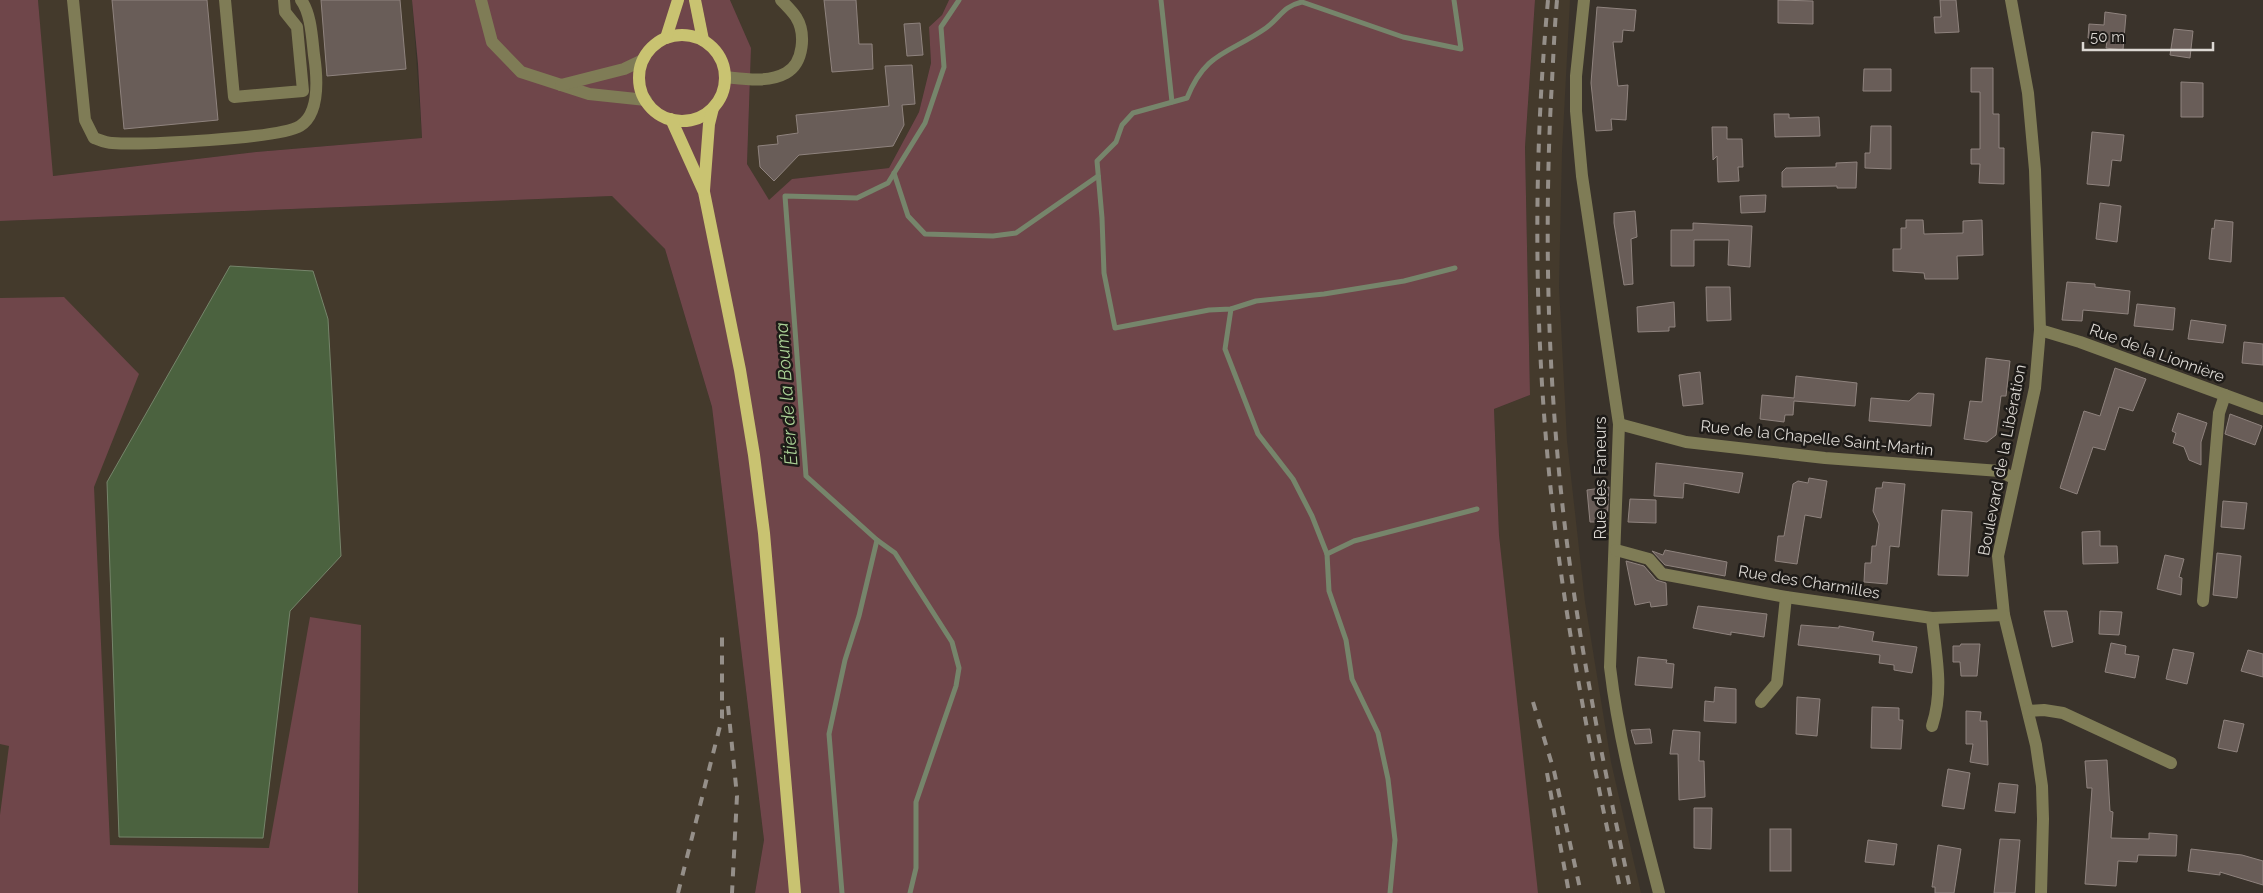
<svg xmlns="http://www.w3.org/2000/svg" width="2263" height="893" font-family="Raleway,sans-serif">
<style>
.built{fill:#443a2c}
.green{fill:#6f464a}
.water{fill:#4b623f;stroke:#76856b}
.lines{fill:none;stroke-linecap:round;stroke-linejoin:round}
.stream{stroke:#76856b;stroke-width:5}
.building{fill:#695d58;stroke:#8f837e}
.minor{stroke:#7f7c56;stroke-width:12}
.major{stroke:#c9c371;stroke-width:12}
.rail{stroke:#958f89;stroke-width:4;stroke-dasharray:9 9;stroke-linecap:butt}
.labels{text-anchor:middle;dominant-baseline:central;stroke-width:5;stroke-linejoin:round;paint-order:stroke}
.street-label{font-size:16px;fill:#dcd8d3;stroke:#1e1b18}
.water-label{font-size:18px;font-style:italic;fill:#abd296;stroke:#1e1b18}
</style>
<rect width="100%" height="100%" fill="#3a332b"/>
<!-- built -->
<g class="built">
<polygon points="38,0 412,0 422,138 256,152 52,176"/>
<polygon points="730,0 949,0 942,15 929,27 931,63 919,112 889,168 792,179 769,201 747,164 751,48"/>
<polygon points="1535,0 1570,0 1562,152 1559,287 1567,441 1585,602 1611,762 1641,893 1538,893 1535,879 1499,535 1494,409 1530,395 1525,147"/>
<polygon points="612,196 665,249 712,407 764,840 755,893 0,893 0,221"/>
</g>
<!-- green -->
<g class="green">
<polygon points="0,0 38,0 53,176 256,152 422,138 418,64 412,0 730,0 751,48 747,164 769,200 792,179 889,168 919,112 931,63 929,27 942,15 949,0 1535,0 1525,147 1530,395 1494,409 1499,535 1538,893 755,893 764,840 712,407 665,249 612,196 0,221"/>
<polygon points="64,297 139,374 94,487 110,845 269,848 310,617 361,625 358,893 0,893 0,815 9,746 0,744 0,298"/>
</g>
<!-- water -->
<polygon class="water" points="230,266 313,271 328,319 341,556 290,611 263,838 119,837 107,482"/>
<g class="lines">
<!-- stream -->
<g class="stream">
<polyline points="1161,0 1172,102"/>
<path d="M1454 0 1461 49 1403 37 1302 2C1283 6 1280 18 1266 28 1229 54 1206 51 1187 98L1133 113 1122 125 1116 142 1097 161 1102 218 1104 273 1115 328 1209 310 1231 309 1256 301 1324 294 1404 281 1455 268"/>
<polyline points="894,173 908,216 925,234 993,236 1016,233 1098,176"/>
<polyline points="1231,309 1225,349 1258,434 1293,479 1312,516 1327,554 1329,591 1346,640 1352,679 1378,733 1388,779 1395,840 1390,893"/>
<polyline points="1327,554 1354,541 1477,509"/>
<polyline points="842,893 829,734 845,660 859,616 877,540"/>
<polyline points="910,893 916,868 916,802 956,686 959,668 952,642 895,553 877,540 806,476 785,196 857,198 888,183 925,123 944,67 941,27 959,0"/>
</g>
</g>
<!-- building -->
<g class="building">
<polygon points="112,0 207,0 218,120 124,129"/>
<polygon points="321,0 400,0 406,69 327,76"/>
<polygon points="824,0 856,0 859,44 872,44 873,69 832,72"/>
<polygon points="1778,0 1813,1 1813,24 1778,23"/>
<polygon points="1940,0 1956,0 1959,32 1935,33 1934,17 1941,17"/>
<polygon points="1597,7 1636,10 1634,31 1623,30 1622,42 1613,42 1618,86 1628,85 1626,120 1611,119 1612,130 1596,131 1591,83"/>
<polygon points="2105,12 2126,15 2123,50 2106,48 2107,41 2088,38 2089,24 2104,25"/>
<polygon points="920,23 923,55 907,56 904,24"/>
<polygon points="2174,29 2193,31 2190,58 2170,55"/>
<polygon points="912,65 915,104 902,105 904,125 893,146 799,155 774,181 760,167 758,146 778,144 777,136 798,133 796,115 889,106 885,66"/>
<polygon points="1971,68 1993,68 1993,114 1999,114 1999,148 2004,148 2004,184 1979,183 1980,164 1971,164 1971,149 1980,149 1980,92 1971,92"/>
<polygon points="1864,69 1891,69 1891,91 1863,91"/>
<polygon points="2181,82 2203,83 2203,117 2181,117"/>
<polygon points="1774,114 1789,114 1789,118 1819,117 1820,136 1775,137"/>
<polygon points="1871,126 1891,126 1891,169 1865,168 1865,153 1870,153"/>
<polygon points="1712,127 1727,127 1727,139 1742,139 1743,167 1738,167 1739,181 1718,182 1717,156 1713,160"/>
<polygon points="2092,132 2124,135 2121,161 2112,160 2109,186 2087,184"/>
<polygon points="1857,162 1856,188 1837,188 1837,186 1782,187 1782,172 1786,168 1836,167 1836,163"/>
<polygon points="1766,195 1765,212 1741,213 1740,196"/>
<polygon points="2100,203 2121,206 2117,242 2096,239"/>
<polygon points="1635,211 1637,237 1631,239 1633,284 1624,285 1614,223 1614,213"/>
<polygon points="1906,220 1923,220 1924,234 1963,233 1963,221 1982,220 1983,255 1957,256 1958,279 1925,279 1924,273 1893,271 1893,249 1901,249 1901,228 1906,228"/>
<polygon points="2215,220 2233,222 2231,262 2209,259 2212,228 2214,229"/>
<polygon points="1693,223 1752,226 1750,267 1728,265 1729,240 1694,240 1694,266 1671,266 1671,230 1693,230"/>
<polygon points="2067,282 2095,284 2095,287 2130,291 2128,314 2083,310 2082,321 2062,320"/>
<polygon points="1706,287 1730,287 1731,320 1707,321"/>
<polygon points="1674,302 1675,327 1669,327 1669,331 1638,332 1637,307"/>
<polygon points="2137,304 2175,308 2173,330 2134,326"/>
<polygon points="2191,320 2226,325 2223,343 2188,339"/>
<polygon points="2244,342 2263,344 2263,365 2242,363"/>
<polygon points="1986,358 2010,361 2006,396 2001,396 1996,435 1987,442 1964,439 1970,401 1982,402"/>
<polygon points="2115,368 2146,379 2133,411 2119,407 2105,450 2093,447 2077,494 2060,488 2084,411 2100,416"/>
<polygon points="1700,372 1703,404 1683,406 1679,375"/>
<polygon points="1796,376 1857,383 1855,406 1794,401 1793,415 1785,415 1784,422 1760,419 1762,395 1794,398"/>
<polygon points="1918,393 1934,394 1931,426 1869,421 1871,398 1909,401"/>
<polygon points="2178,413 2207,423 2201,442 2201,465 2189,460 2184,447 2173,443 2176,433 2172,431"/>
<polygon points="2230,414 2262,426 2255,445 2225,434"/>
<polygon points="1656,463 1743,473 1739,493 1684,483 1683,498 1654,496"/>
<polygon points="1809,478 1827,481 1821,518 1805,515 1797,564 1775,561 1778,536 1784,536 1793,484 1798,481 1808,483"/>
<polygon points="1883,482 1905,484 1899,547 1890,546 1887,584 1864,582 1865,563 1871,563 1872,546 1876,546 1879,524 1873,511 1876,488 1882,488"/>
<polygon points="1609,487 1607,522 1590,522 1587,490"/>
<polygon points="1630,499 1656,500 1656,523 1628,522"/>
<polygon points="2223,501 2247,503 2244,529 2221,527"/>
<polygon points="1942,510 1972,512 1968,576 1938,575"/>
<polygon points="2100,531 2100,546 2117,546 2118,563 2083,564 2082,532"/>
<polygon points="1665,550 1727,562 1725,576 1665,565 1652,551 1663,555"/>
<polygon points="2217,553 2241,556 2237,598 2213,595"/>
<polygon points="2165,555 2184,559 2179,577 2182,578 2181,595 2157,589"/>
<polygon points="1626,561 1644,566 1656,580 1666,583 1667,605 1651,607 1650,602 1635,605"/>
<polygon points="1698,606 1767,614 1764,637 1731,632 1731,635 1693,628"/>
<polygon points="2044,611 2067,611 2073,642 2052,647"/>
<polygon points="2100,611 2122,612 2119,635 2099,634"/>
<polygon points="1801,625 1839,628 1839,626 1874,632 1872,641 1917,647 1912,673 1894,670 1894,665 1879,663 1880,655 1798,645"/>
<polygon points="2111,643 2126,646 2125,654 2139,656 2135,678 2105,672"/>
<polygon points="1961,644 1980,644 1977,676 1961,676 1960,662 1953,662 1953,646 1960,646"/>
<polygon points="2173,649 2194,653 2187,684 2166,679"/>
<polygon points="2248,650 2263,654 2263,677 2241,671"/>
<polygon points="1638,657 1667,660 1666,663 1674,664 1672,688 1635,685"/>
<polygon points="1715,687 1736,689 1736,723 1704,721 1705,701 1714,702"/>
<polygon points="1797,697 1820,699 1817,736 1796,734"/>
<polygon points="1872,707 1899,708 1899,720 1903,720 1901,749 1871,748"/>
<polygon points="1966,711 1981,712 1980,721 1987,721 1988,765 1970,762 1973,744 1966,744"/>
<polygon points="2224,720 2244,724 2237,752 2218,748"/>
<polygon points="1650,729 1652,743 1635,744 1631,730"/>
<polygon points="1673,730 1700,732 1699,761 1704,761 1705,797 1679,800 1678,754 1670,754"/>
<polygon points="2107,760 2110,811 2113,812 2111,838 2149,839 2149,833 2177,835 2176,856 2138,855 2137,862 2118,861 2116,886 2085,884 2092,788 2087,788 2085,761"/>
<polygon points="1948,769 1970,773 1964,809 1942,806"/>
<polygon points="1999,783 2018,785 2015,813 1995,811"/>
<polygon points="1694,808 1712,808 1711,849 1694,848"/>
<rect x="1770" y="829" width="21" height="42"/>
<polygon points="2000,839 2020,840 2015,893 1994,893"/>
<polygon points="1868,840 1897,844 1894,865 1865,862"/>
<polygon points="1938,845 1961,849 1954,893 1935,893 1935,887 1932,887"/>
<polygon points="2191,849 2242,855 2263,861 2263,885 2220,872 2220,875 2188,871"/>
</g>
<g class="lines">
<!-- minor -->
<g class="minor">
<path d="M73 0 85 120 94 138C100 140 106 143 112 143 141 145 279 139 300 126 321 113 317 75 314 55 312 38 311 13 301 0"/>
<polyline points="225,0 234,97 303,91 297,27 285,12 284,0"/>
<polyline points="481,0 492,42 521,72 589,94 646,100"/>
<path d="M1584 0 1576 76V111L1582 176 1619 424 1610 667C1619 744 1640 818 1659 893"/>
<polyline points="2011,0 2028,93 2035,170 2040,330 2035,388 1998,556 2004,615 2036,745 2042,786 2043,819 2041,893"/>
<path d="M725 77C745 79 768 83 786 73 804 63 806 33 796 17 792 11 786 5 781 0"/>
<polyline points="561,85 624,69 643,60"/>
<polyline points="2040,330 2080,342 2263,409"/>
<polyline points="1619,424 1686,442 1825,458 2000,471 2013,478"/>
<polyline points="1616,550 1649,559 1662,574 1786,597 1932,618 2004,615"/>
<polyline points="2203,601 2219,413 2225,395"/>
<path d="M1932 618C1936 656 1944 690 1932 726"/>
<polyline points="1761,702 1777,683 1786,597"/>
<polyline points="2028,711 2044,710 2063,713 2171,763"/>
</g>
<!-- major -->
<g class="major">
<polyline points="695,0 703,40"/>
<circle cx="682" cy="78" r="43"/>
<polyline points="666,38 678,0"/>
<polyline points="671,119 704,192 740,370 754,455 764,533 795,893"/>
<polyline points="704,190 709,124 713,108"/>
</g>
<!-- rail -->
<g class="rail">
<path d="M1548 0C1532 172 1534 348 1554 519 1569 645 1594 769 1621 893"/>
<path d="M1557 0C1554 33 1553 66 1551 99 1544 239 1548 380 1564 519 1579 645 1604 769 1631 893"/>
<polyline points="1533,702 1554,771 1581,893"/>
<polyline points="728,706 737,796 732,893"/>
<polyline points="1547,773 1569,893"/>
<polyline points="678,893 722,718 722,631"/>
</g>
</g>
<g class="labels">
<!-- street labels -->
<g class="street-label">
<text transform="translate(2157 353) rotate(20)">Rue de la Lionnière</text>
<text transform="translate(1817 438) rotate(6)">Rue de la Chapelle Saint-Martin</text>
<text transform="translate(2002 460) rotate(-79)">Boulevard de la Libération</text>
<text transform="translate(1600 478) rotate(-90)">Rue des Faneurs</text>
<text transform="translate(1809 582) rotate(9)">Rue des Charmilles</text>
</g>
<!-- water labels -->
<g class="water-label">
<text transform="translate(786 394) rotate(-94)">Étier de la Bouma</text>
</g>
</g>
<!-- scale -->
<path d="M2083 42v8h130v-8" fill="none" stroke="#dcd8d3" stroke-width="2.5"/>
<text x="2090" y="42" font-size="15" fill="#dcd8d3" stroke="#1e1b18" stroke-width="4" paint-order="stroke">50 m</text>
</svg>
